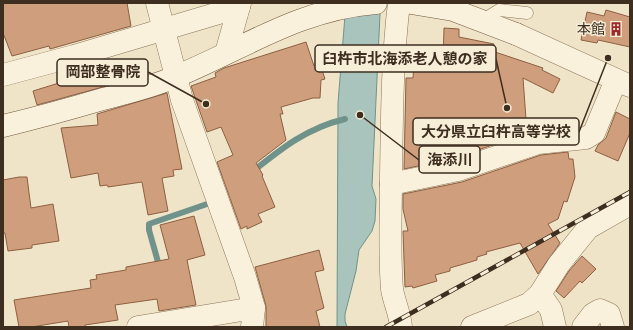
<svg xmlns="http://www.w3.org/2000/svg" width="633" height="330" font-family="'Zilla Slab','Noto Sans JP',serif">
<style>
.water{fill:#a9c4bc;stroke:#6f938a}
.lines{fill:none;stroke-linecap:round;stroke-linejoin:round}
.stream{stroke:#6f938a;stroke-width:6}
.building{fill:#cf9f7d;stroke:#8d5f41}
.lane-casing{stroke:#8d765c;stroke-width:13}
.street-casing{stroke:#8d765c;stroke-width:23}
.secondary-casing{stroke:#6f573f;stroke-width:23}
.lane{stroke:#faf1dc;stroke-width:12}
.street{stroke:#faf1dc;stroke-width:22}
.secondary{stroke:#faf1dc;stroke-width:22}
.rail-casing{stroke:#3d2e20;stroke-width:4.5}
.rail{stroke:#f7eed8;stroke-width:3;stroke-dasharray:9;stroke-linecap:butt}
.labels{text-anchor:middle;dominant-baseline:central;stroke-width:3;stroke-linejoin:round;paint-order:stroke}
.poi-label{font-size:14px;fill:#3d2e20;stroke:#f7eed8;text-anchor:end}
.leader{fill:none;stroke:#3d2e20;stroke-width:1.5}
.callout-dot{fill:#3d2e20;stroke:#f7eed8;stroke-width:1.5}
.callout{fill:#f7eed8;stroke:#3d2e20;stroke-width:1.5}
.callout-label{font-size:15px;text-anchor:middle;font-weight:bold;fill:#3d2e20}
</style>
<rect width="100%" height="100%" fill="#f0e4c8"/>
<!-- water -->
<polygon class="water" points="346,3 383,3 380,14 372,186 376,199 375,221 372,231 359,250 356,271 345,314 345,321 347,327 337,327 338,103"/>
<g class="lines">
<!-- stream -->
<g class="stream">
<path d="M252 172C282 148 307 128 345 119"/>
<polyline points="160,269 149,230 149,224 210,203"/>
</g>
</g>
<!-- building -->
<g class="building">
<polygon points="3,3 127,3 131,26 50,49 49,46 12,56 3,33"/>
<polygon points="606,10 630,17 630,47 598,40 597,43 581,40 587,12 604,16"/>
<polygon points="444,28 459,29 459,37 494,44 492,51 543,68 542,70 560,79 553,93 523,78 527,133 455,158 404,169 406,78 413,78 414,63 443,65"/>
<polygon points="306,42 314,66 320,64 325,79 321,80 320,98 313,98 281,107 283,114 280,114 286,140 256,163 263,175 262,176 275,207 258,214 262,222 247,229 247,226 241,229 217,162 233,155 221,127 207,132 191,86 216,77 215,73 224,68"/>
<polygon points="127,62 132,79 37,105 33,91"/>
<polygon points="167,93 182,169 173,170 174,176 162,178 168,211 148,215 142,182 108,187 107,185 100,186 98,173 71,178 61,128 98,125 97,114"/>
<polygon points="616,112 630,119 630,133 618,161 595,151 598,145 606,138"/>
<polygon points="568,152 569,159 573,159 575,177 567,202 564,201 558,219 548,224 560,243 538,274 520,243 486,252 487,254 477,257 477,260 450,268 450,271 435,275 437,281 413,288 412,286 405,287 403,231 408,231 403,209 403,194 462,182 541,155"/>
<polygon points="19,177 27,177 31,208 53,204 59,241 32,245 32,248 8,251 5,233 3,233 3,180"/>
<polygon points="194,216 205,255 187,260 196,305 159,311 157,299 115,305 118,320 85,325 85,327 69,327 68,321 31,327 19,327 14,300 91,288 90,280 97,279 96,275 126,270 126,267 169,259 160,225"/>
<polygon points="319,250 324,270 315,272 324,308 316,311 320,327 266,327 266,306 255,267"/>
<polygon points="582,256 596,269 582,283 580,281 564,298 556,291 569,271"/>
</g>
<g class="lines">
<defs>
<polyline id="lane" points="483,20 499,10 527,13"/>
<g id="street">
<polyline points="157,3 182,100 245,277 254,308 252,327"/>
<path d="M399 3C392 60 392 118 391 176 391 214 389 252 392 289 394 302 400 313 401 327"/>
<polyline points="516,34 630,86"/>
<polyline points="226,53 240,3"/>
<polyline points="3,75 74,56 239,7"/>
<polyline points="391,184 458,170 538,143 586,138 594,133 616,80"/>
<polyline points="540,294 551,310 555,327"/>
<polyline points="138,327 254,308"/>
<polyline points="472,327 529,304 540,294 559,264 588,228 630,204"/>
<polyline points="583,327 593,314 600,310 609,314 613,327"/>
</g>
<g id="secondary">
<polyline points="411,3 453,10 516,34"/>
<path d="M3 126C36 118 69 109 103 99 127 93 152 87 175 77 243 49 299 9 376 3"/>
</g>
</defs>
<!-- lane casing -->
<use href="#lane" class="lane-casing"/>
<!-- street casing -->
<use href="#street" class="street-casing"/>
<!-- secondary casing -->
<use href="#secondary" class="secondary-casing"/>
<!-- lane -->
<use href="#lane" class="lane"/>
<!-- street -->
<use href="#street" class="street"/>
<!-- secondary -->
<use href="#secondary" class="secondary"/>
<defs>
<polyline id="rail" points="386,327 630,192"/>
</defs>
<!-- rail casing -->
<use href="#rail" class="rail-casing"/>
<!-- rail -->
<use href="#rail" class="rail"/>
</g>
<!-- icons -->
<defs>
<symbol id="building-bare" viewBox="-9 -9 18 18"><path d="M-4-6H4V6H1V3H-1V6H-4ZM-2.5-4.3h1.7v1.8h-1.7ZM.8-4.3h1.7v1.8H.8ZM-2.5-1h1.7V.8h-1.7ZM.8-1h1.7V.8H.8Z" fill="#9e2a2b" stroke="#f7eed8" stroke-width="2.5" paint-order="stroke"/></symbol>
</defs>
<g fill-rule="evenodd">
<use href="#building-bare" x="606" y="19" width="20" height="20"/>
</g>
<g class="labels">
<!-- poi labels -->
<g class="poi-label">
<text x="605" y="29">本館</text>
</g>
</g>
<!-- callouts -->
<path class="leader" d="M507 108L496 59M206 104L148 72M608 58L579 132M360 115L419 160"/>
<g class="callout-dot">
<circle cx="507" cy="108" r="4"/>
<circle cx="206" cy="104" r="4"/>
<circle cx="608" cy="58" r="4"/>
<circle cx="360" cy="115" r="4"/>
</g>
<g class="callout">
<rect x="315" y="45" width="181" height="27" rx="4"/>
<rect x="57" y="59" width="91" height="27" rx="4"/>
<rect x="413" y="118" width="166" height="27" rx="4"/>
<rect x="419" y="146" width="61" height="27" rx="4"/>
</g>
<g class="callout-label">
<text x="405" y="64">臼杵市北海添老人憩の家</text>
<text x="103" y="77">岡部整骨院</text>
<text x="496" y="137">大分県立臼杵高等学校</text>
<text x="450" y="165">海添川</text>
</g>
<!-- border -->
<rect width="633" height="330" fill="none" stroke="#3d2e20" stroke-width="8"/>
</svg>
